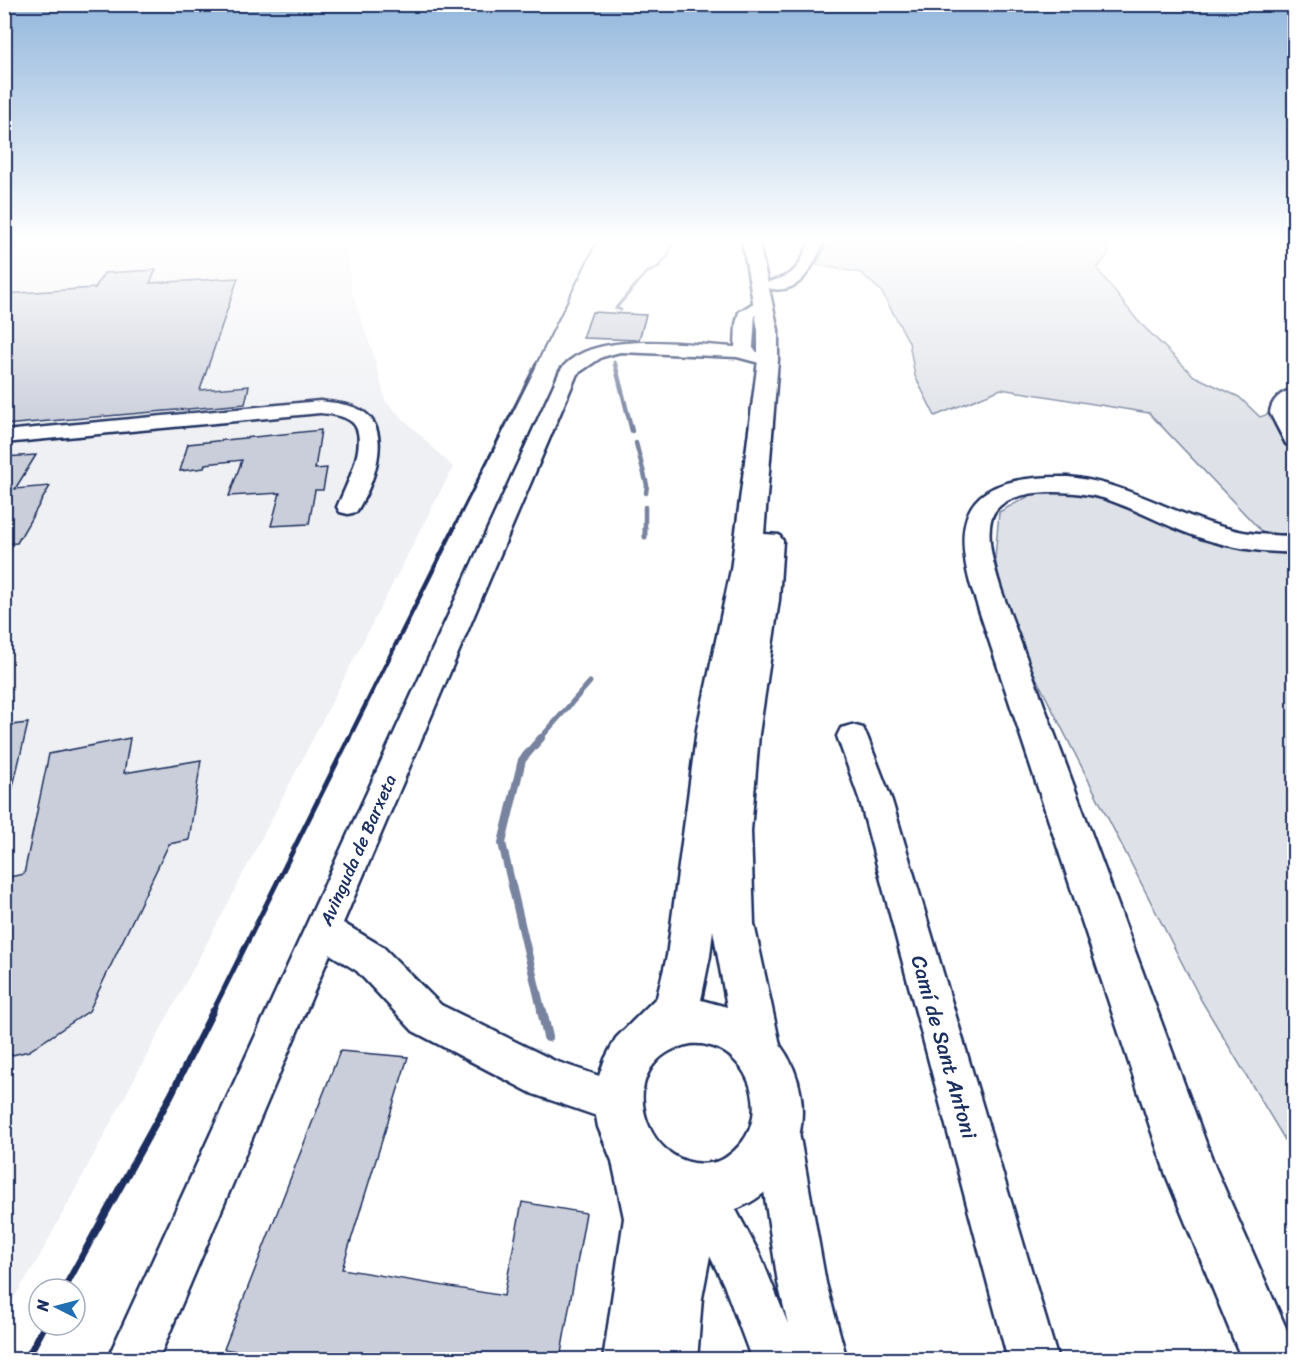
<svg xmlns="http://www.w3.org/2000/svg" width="1299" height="1364" font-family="Sriracha,sans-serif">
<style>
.built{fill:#eff0f4}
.green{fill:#dee1e7;stroke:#7c88a2;stroke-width:1.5}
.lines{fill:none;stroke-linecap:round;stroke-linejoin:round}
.stream-far4{stroke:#77839f;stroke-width:3}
.stream-far3{stroke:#77839f;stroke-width:4.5}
.stream-far2{stroke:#77839f;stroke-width:5}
.stream-far1{stroke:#77839f;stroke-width:8}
.stream{stroke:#77839f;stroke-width:10}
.building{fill:#caceda;stroke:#1b2f5e;stroke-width:1.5}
.minor-casing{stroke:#1b2f5e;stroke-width:5}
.major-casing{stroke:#1b2f5e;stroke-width:5}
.minor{fill:#fff;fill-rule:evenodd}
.major{fill:#fff;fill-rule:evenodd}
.rail-far4{stroke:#1b2f5e;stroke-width:2}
.rail-far3{stroke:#1b2f5e;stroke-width:3}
.rail-far2{stroke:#1b2f5e;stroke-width:4.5}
.rail-far1{stroke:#1b2f5e;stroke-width:5}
.rail{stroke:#1b2f5e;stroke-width:7}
.labels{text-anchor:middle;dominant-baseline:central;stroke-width:6;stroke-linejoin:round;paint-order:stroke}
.street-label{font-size:18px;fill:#1b2f5e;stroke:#fff}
.near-street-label{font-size:21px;fill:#1b2f5e;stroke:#fff}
</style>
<rect width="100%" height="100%" fill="#fff"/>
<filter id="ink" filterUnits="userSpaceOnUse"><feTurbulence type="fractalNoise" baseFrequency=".0167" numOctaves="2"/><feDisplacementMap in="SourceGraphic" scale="12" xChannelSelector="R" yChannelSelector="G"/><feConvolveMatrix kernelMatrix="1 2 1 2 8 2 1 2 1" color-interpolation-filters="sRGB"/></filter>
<g filter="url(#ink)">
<!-- built -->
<polygon class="built" points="5,239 346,239 352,293 374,357 386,402 453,467 223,913 37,1261 5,1312"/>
<!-- green -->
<polygon class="green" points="867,239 1106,239 1109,253 1097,269 1137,320 1194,376 1239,397 1260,417 1294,405 1294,1155 1201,1000 1008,623 995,558 999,512 1033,494 1071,491 1109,499 1228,545 1283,554 1149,413 1001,389 935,416 915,376 909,342 881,291 861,273 816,265 827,245"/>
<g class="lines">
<!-- stream-far4 -->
<g class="stream-far4">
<polyline points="621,310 616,308 646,273 657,268 668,256 674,239"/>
<polyline points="614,362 615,366"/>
</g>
<!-- stream-far3 -->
<g class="stream-far3">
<polyline points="615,364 632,431"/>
<polyline points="636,443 647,485 646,493"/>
<polyline points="645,507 645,529"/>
</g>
<!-- stream-far2 -->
<g class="stream-far2">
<polyline points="645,528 645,537"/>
<polyline points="539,740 590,682"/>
</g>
<!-- stream-far1 -->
<polyline class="stream-far1" points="541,738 522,760 502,843 542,1013"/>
<!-- stream -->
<polyline class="stream" points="542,1011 548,1037"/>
</g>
<!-- building -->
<g class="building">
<polygon points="156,270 150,283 238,278 200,390 249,386 245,404 4,425 4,294 95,288 104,273"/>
<polygon points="592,312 646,315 639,340 583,338"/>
<polygon points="321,430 315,469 327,468 323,490 315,490 309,524 271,526 280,493 229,496 242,460 205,464 204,468 180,471 188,444"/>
<polygon points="36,455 15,489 50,486 17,543 4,544 4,457"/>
<polygon points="28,723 11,795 4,794 4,726"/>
<polygon points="130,738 124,773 201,760 189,840 169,844 89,1011 29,1051 4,1057 4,878 24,874 49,754"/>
<polygon points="340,1051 408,1057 342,1269 504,1296 522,1202 586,1213 560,1359 285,1359 224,1349"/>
</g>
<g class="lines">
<defs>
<g id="minor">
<path d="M811 239H825C814 263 802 297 768 288L766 285 768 282C800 274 798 266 811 239Z"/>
<path d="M763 297 771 302 755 314 753 348 757 352 769 355 772 359 769 363 763 364 737 357 620 352 602 357 577 374 343 923 383 947 441 1005 555 1061 632 1087 638 1102 632 1117 617 1123 533 1094 413 1031 357 971 330 954 158 1360H107L560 371C589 328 690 345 735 347L736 324 739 312Z"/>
<path d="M320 401C335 403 352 404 365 413 393 434 372 489 356 512L348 514 340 512 337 507C345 489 371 439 352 422 343 415 330 414 320 413L4 443V431Z"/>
<polygon points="852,725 863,728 867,736 892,801 1058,1360 1008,1360 860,801 837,736 841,728"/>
<polygon points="777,1110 792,1117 799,1132 826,1283 847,1360 752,1360 724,1285 678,1190 685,1174 701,1167 717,1174 761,1257 788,1324 778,1283 755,1132 762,1117"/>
</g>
<g id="major">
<path d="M742 239H758L778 330V360L764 534 779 535 783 541 779 600 759 734 751 831 754 924 780 1045C826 1107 797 1199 718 1214L702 1298 697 1360H603L624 1218 612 1161 598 1127 594 1105V1090L605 1059 616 1038 657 997 667 956 697 729 731 570 758 360V330ZM713 930 727 1007 701 1000 710 956ZM691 1044C746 1040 776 1114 734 1151 730 1154 725 1159 719 1161 646 1183 605 1059 691 1044Z"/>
<path d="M1294 389V446L1286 444 1270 413C1271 400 1281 392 1294 389Z"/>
<path d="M1068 477C1129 483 1173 515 1230 529 1251 535 1273 535 1294 536V552C1263 553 1233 548 1204 539 1169 528 1137 509 1103 498 1075 490 1000 484 991 520 986 543 995 570 1002 592L1215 1167 1294 1346V1360H1242L1166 1175 970 583C947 496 986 476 1068 477Z"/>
</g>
</defs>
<!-- minor casing -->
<use href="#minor" class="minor-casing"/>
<!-- major casing -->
<use href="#major" class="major-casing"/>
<!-- minor -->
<use href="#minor" class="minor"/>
<!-- major -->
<use href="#major" class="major"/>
<!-- rail-far4 -->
<polyline class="rail-far4" points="535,366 598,239"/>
<!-- rail-far3 -->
<polyline class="rail-far3" points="453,529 536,364"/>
<!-- rail-far2 -->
<polyline class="rail-far2" points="348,740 454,528"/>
<!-- rail-far1 -->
<polyline class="rail-far1" points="212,1013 349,738"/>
<!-- rail -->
<g class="rail">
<polyline points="64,1289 171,1095 213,1011"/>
<polyline points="26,1360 45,1325"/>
</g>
</g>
</g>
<!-- sky -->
<linearGradient id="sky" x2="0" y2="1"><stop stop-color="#93b7dc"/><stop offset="0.56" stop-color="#fff"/><stop offset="1" stop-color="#fff" stop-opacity="0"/></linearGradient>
<rect width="1299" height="430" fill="url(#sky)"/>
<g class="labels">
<!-- street labels -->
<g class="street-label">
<text transform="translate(358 850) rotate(-66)">Avinguda de Barxeta</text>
</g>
<!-- near-street labels -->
<g class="near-street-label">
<text transform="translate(944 1047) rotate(74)">Camí de Sant Antoni</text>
</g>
</g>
<!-- margin -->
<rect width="1299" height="1364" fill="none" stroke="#fff" stroke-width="24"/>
<rect x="12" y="12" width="1275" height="1340" fill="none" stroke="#1b2f5e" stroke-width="2" filter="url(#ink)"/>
<!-- north arrow -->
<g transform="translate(57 1307) rotate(276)"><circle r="28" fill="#ffffff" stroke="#a4acbf" stroke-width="1.5"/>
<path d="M0-4.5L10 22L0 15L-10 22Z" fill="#1f6fb2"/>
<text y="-9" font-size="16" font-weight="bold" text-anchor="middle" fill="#1b2f5e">N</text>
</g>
</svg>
